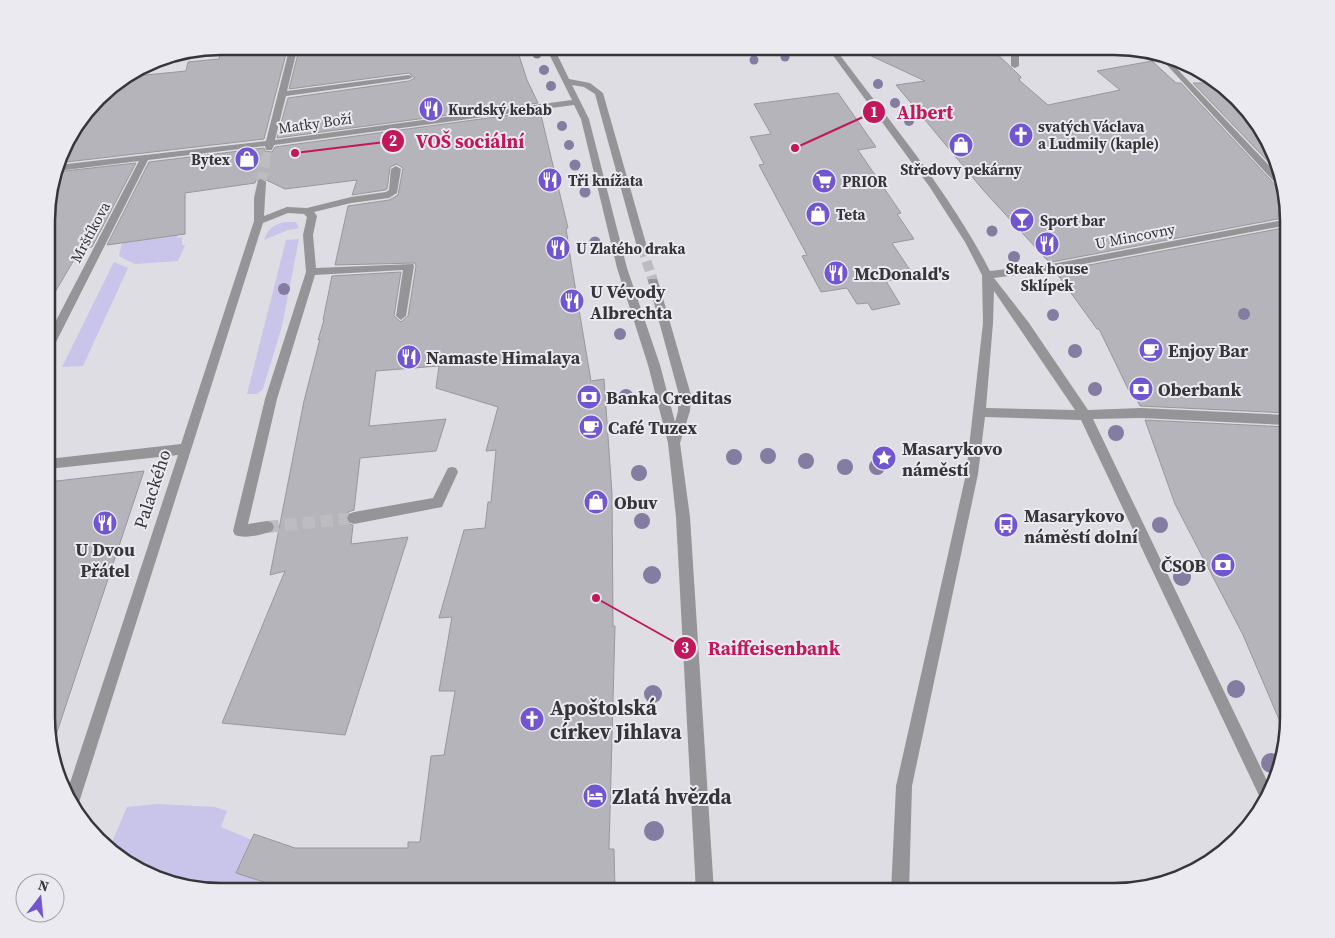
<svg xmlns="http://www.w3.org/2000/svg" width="1335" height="938" font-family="'Source Serif 4',serif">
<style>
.green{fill:#c8c4ea}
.building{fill:#b5b4ba;stroke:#98979d}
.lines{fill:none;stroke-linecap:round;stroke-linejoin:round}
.minor-tunnel-far2{stroke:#bcbcc1;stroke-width:8;stroke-dasharray:8 4;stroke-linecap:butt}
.minor-tunnel-far1{stroke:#bcbcc1;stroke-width:10;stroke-dasharray:10 5;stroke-linecap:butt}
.minor-tunnel{stroke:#bcbcc1;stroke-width:12;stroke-dasharray:12 6;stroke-linecap:butt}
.minor{fill:#959597;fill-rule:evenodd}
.tree{fill:#847ca1}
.labels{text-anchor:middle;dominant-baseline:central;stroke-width:4;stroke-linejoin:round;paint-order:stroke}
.far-poi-label{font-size:15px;font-weight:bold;fill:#363638;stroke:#ebeaf1;text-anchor:start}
.far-street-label{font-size:15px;fill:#363638;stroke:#ebeaf1}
.poi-label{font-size:18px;font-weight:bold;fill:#363638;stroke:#ebeaf1;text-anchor:start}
.street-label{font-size:18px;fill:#363638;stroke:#ebeaf1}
.near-poi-label{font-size:21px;font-weight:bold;fill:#363638;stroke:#ebeaf1;text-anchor:start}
.rim{fill:none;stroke:#363638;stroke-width:2.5}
.leader{fill:none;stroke:#c2185b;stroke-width:2}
.callout-dot{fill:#c2185b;stroke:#ebeaf1;stroke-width:2}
.mark-label{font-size:15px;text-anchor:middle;font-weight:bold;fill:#fff}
.callout-label{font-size:19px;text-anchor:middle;font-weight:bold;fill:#c2185b;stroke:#ebeaf1;stroke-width:4;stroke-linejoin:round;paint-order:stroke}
</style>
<rect width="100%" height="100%" fill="#dedde3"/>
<!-- green -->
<g class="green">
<path d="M285 222H296L299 228 288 230 264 240C268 229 274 224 285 222Z"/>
<polygon points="177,235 177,238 182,237 182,245 185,245 178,261 135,264 119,256 122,243"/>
<polygon points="299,239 282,326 263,389 257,394 247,394 286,240"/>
<polygon points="114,262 128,268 83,366 62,367"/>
<polygon points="157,804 215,807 227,811 221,827 252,840 236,873 292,891 209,891 164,882 115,856 109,849 127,807"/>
</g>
<!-- building -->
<g class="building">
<polygon points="222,46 288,46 264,139 58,163 64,143 105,90 125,77 186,71 188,62 219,59"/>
<polygon points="300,46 516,46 527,80 538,103 277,138 288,98 409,81 415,78 409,73 289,89"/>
<polygon points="850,46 990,47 1021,77 1019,80 1048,105 1120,90 1097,71 1152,61 1176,83 1181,83 1278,188 1283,190 1288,217 1052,262 1047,260 984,191 896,85 925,81"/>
<polygon points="1193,83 1221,83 1271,143 1279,173"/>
<polygon points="838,93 876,147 858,150 901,213 897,214 914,239 892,243 914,276 886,281 900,304 872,310 868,303 857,304 847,288 821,292 802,256 807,255 759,165 764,164 750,137 771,134 754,104"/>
<polygon points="540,111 568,228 566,228 571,262 591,381 604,379 612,494 613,626 615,626 609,849 614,849 615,892 292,891 236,873 254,834 295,848 408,848 408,842 420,842 431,756 444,755 455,691 439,691 452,617 439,618 464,530 485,528 488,502 491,502 496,450 486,451 498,407 436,388 439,366 376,371 369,426 446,419 436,451 360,458 354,510 348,512 345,517 347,523 353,525 351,544 408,537 345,735 222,723 285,571 270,575 304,401 320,339 318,340 324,320 323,320 332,276 401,272 394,316 401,322 408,316 416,266 415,263 335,265 348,206 389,200 398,195 403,168 397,164 390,167 387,189 385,190 352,195 357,180 285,189 260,177 256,180 255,183 185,193 185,234 107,245 149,162 264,148 265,151 272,152 275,147"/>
<polygon points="136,163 92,247 81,248 48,304 48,198 56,172"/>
<polygon points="1288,227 1288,413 1140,406 1136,398 1132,397 1099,329 1097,329 1058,275 1063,270"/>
<polygon points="1145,420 1288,427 1288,729 1287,738 1243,635 1175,504"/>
<polygon points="144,471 53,744 49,744 48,482"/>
</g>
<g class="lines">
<!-- minor-tunnel-far2 -->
<polyline class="minor-tunnel-far2" points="266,160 268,149"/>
<!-- minor-tunnel-far1 -->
<g class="minor-tunnel-far1">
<polyline points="261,182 266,159"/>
<polyline points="642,247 653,281"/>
</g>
<!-- minor-tunnel -->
<polyline class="minor-tunnel" points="267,527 354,518"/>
<!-- minor -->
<g class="minor">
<polygon points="290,46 298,46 287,91 409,75 413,77 409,79 286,96 275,140 572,100 545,46 553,46 569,79 590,83 603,93 647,247 642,250 637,247 595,94 584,87 572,85 589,119 627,268 660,365 675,422 678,411 679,395 648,281 649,279 657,279 658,281 691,395 690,411 680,443 690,517 714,892 696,892 676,517 668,443 648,365 617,268 581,119 574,105 274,145 272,150 266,150 265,146 148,160 54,346 48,350 48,336 139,161 57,171 58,165 266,141"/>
<path d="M826 46H833C888 119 948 190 990 271L1052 264 1288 219V225L1052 270 994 278 1029 323 1088 410 1141 408 1288 415V425L1141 418 1093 419 1271 789 1263 804 1081 420 985 417 978 474 912 786 909 892H891L896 786 966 474 983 323 982 275 965 242 929 186ZM994 291 1075 410 986 408 993 323Z"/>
<polygon points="1007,47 1017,49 1067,47 1063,49 1019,53 1019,66 1015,68 1011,66 1011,52"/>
<polygon points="1155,52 1163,54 1280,177 1283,188 1279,187"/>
<path d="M396 166 401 169 397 193 389 198 351 203 314 212 317 216 313 235 316 268 413 264 414 266 406 316 401 320 396 316 403 270 315 275 277 399 248 524 267 521 272 523 274 527 272 531C262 535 245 539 235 535L233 531 265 399 306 272 303 235 307 217 304 214 288 213 263 223 76 812 69 804 66 795 178 455 48 469V459L181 444 254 221V198L258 180 261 179 266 182 264 216 287 207 307 208 351 197 386 192 389 190 391 169Z"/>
<polygon points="452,467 456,468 458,472 442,507 354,524 349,522 347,518 349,514 354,512 433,498 448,468"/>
</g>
</g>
<!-- trees -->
<g class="tree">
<circle cx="537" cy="54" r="4.5"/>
<circle cx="785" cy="57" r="4.5"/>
<circle cx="754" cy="60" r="4.5"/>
<circle cx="544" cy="70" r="5"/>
<circle cx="878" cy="84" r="5"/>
<circle cx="551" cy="86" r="5"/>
<circle cx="895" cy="103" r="5"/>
<circle cx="909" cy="121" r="5"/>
<circle cx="562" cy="126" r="5"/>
<circle cx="569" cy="145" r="5"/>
<circle cx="575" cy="165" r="5.5"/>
<circle cx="585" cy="192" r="5.5"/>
<circle cx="992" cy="231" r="5.5"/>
<circle cx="595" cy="242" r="5.5"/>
<circle cx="1014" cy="257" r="6"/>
<circle cx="1031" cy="286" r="6"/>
<circle cx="284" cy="289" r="6"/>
<circle cx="1244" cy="314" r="6"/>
<circle cx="1053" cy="315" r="6"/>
<circle cx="620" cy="334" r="6"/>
<circle cx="1075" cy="351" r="7"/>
<circle cx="1095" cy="389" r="7"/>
<circle cx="626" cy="396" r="7"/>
<circle cx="1116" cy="433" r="8"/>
<circle cx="768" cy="456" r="8"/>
<circle cx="734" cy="457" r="8"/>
<circle cx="806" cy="461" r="8"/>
<circle cx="845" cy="467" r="8"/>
<circle cx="877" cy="467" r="8"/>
<circle cx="639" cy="473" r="8"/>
<circle cx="642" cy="521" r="8"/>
<circle cx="1160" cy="525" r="8"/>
<circle cx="652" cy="575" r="9"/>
<circle cx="1182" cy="577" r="9"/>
<circle cx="1236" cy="689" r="9"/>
<circle cx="653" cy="694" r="9"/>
<circle cx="1271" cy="763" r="10"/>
<circle cx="654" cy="831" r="10"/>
</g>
<!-- icons -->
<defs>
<symbol id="restaurant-disc" viewBox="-11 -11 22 22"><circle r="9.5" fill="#7256d0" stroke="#ebeaf1"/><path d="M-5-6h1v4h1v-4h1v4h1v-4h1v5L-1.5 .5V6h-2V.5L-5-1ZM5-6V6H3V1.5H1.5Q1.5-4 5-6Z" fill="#fff"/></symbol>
<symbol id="church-disc" viewBox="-11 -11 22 22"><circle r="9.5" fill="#7256d0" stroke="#ebeaf1"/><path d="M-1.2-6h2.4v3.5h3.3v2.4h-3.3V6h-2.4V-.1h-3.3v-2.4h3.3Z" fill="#fff"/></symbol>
<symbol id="shop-disc" viewBox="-11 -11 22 22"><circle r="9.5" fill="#7256d0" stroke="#ebeaf1"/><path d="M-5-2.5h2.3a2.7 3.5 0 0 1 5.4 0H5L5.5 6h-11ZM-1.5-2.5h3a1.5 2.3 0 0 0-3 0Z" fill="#fff"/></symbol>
<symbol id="supermarket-disc" viewBox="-11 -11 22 22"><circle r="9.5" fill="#7256d0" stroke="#ebeaf1"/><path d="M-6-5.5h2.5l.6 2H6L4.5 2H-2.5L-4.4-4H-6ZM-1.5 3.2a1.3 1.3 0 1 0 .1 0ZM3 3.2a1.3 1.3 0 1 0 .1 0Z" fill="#fff"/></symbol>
<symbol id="bar-disc" viewBox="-11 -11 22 22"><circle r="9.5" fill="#7256d0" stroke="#ebeaf1"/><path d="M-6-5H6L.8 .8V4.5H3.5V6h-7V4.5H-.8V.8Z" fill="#fff"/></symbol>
<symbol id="cafe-disc" viewBox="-11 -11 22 22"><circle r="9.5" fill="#7256d0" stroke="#ebeaf1"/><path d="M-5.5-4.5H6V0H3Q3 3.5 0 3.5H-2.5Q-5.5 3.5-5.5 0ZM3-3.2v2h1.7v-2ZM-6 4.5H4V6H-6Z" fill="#fff"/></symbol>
<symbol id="bank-disc" viewBox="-11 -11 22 22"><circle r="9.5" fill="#7256d0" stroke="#ebeaf1"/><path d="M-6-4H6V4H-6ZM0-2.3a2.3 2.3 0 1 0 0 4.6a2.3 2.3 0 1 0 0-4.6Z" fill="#fff"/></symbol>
<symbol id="sight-disc" viewBox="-11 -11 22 22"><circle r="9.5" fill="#7256d0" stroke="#ebeaf1"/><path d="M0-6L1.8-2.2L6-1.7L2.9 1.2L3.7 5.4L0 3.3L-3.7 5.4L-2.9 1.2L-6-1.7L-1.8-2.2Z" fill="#fff"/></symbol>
<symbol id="bus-disc" viewBox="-11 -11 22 22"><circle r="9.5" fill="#7256d0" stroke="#ebeaf1"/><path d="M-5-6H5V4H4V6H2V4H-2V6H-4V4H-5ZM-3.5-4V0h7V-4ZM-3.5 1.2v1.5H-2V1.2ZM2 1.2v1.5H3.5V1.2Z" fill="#fff"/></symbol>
<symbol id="hotel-disc" viewBox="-11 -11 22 22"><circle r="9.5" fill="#7256d0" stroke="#ebeaf1"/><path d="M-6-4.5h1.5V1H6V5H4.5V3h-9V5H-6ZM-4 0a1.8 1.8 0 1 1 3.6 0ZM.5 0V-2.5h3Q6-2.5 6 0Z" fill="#fff"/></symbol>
</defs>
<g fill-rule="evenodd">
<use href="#restaurant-disc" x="417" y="95" width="28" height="28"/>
<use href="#church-disc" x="1007" y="121" width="28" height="28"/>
<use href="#shop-disc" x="947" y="131" width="28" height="28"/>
<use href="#shop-disc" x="233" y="145" width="28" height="28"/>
<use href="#restaurant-disc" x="536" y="166" width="28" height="28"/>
<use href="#supermarket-disc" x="810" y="167" width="28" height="28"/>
<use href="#shop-disc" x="804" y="200" width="28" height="28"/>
<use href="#bar-disc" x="1008" y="206" width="28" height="28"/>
<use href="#restaurant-disc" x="1033" y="230" width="28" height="28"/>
<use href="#restaurant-disc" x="544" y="234" width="28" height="28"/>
<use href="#restaurant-disc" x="822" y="259" width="28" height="28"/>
<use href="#restaurant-disc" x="558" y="287" width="28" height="28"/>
<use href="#cafe-disc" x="1137" y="336" width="28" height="28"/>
<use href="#restaurant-disc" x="395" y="343" width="28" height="28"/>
<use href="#bank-disc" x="1127" y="375" width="28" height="28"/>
<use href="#bank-disc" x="575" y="383" width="28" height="28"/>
<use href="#cafe-disc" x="577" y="413" width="28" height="28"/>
<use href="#sight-disc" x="870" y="444" width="28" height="28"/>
<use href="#shop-disc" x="582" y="488" width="28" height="28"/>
<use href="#restaurant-disc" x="91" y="509" width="28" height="28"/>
<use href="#bus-disc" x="992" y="511" width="28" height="28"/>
<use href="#bank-disc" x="1209" y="551" width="28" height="28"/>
<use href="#church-disc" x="518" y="705" width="28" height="28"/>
<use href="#hotel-disc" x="581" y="782" width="28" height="28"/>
</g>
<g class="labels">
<!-- far-poi labels -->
<g class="far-poi-label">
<text x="448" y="109">Kurdský kebab</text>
<text x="1038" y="126">svatých Václava<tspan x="1038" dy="17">a Ludmily (kaple)</tspan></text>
<text x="230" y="159" text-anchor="end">Bytex</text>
<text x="961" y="169" text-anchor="middle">Středovy pekárny</text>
<text x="568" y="180">Tři knížata</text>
<text x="842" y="181">PRIOR</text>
<text x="836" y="214">Teta</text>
<text x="1040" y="220">Sport bar</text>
<text x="576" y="248">U Zlatého draka</text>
<text x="1047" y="268" text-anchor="middle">Steak house<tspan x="1047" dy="17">Sklípek</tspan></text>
</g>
<!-- far-street labels -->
<g class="far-street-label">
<text transform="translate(315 123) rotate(-8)">Matky Boží</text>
<text transform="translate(90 232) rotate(-62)">Mrštíkova</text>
<text transform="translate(1135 236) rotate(-11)">U Mincovny</text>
</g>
<!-- poi labels -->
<g class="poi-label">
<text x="854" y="273">McDonald's</text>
<text x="590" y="291">U Vévody<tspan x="590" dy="21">Albrechta</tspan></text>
<text x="1168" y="350">Enjoy Bar</text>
<text x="426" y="357">Namaste Himalaya</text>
<text x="1158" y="389">Oberbank</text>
<text x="606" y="397">Banka Creditas</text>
<text x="608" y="427">Café Tuzex</text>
<text x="902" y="448">Masarykovo<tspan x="902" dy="21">náměstí</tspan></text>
<text x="614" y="502">Obuv</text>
<text x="1024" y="515">Masarykovo<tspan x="1024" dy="21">náměstí dolní</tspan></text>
<text x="105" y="549" text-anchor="middle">U Dvou<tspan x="105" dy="21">Přátel</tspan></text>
<text x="1206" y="565" text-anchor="end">ČSOB</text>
</g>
<!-- street labels -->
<g class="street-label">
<text transform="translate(152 489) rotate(-72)">Palackého</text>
</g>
<!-- near-poi labels -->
<g class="near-poi-label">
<text x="550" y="707">Apoštolská<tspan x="550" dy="24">církev Jihlava</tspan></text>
<text x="612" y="796">Zlatá hvězda</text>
</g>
</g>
<!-- crop -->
<path d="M0 0H1335V938H0ZM221 55H1114A166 166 0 0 1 1280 221V717A166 166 0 0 1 1114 883H221A166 166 0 0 1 55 717V221A166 166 0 0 1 221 55Z" fill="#ebeaf1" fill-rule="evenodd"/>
<path class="rim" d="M221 55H1114A166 166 0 0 1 1280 221V717A166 166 0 0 1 1114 883H221A166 166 0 0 1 55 717V221A166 166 0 0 1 221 55Z"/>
<!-- callouts -->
<path class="leader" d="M795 148L874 112M295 153L393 141M596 598L685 648"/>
<g class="callout-dot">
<circle cx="795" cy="148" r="5"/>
<circle cx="295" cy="153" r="5"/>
<circle cx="596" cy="598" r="5"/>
<circle cx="874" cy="112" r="12"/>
<circle cx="393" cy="141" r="12"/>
<circle cx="685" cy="648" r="12"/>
</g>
<g class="mark-label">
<text x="874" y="117">1</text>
<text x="393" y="146">2</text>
<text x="685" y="653">3</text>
</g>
<g class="callout-label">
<text x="925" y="119">Albert</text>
<text x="470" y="148">VOŠ sociální</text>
<text x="774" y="655">Raiffeisenbank</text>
</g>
<!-- north arrow -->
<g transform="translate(40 898) rotate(16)"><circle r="24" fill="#ebeaf1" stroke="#a3a2a7"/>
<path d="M0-4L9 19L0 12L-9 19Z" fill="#7256d0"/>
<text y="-8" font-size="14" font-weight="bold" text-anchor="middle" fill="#363638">N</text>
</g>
</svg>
